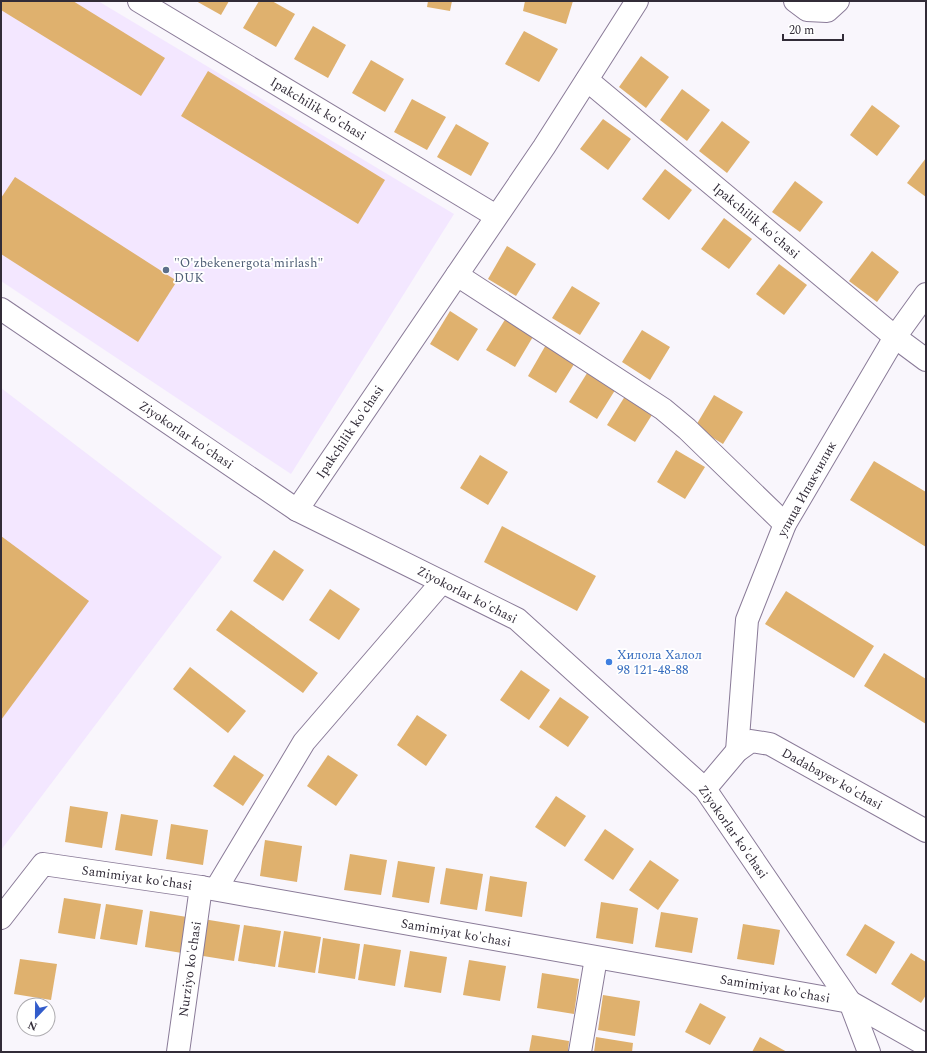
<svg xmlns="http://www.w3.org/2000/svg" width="927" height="1053" font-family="Spectral,serif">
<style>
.built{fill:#f3e7ff}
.building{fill:#dfb16e}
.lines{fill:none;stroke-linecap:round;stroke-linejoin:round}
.street-casing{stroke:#8a7b98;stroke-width:24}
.street{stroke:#fff;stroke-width:22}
.service-dot{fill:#5c6f8a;stroke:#fff;stroke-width:1.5}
.shop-dot{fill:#3f7fe0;stroke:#fff;stroke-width:1.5}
.labels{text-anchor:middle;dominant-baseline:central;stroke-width:3.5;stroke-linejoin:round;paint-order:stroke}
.street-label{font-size:13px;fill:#322c38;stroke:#fff}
.service-label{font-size:13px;fill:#4e5e75;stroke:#fff;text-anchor:start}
.shop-label{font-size:13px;fill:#366cbe;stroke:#fff;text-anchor:start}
</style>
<rect width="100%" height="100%" fill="#f9f6fc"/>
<!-- built -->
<g class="built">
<polygon points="1,1 98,1 454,214 291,474 1,281"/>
<polygon points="1,388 222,557 1,850"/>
</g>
<!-- building -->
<g class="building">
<polygon points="1,1 73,1 165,58 141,96 1,10"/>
<polygon points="196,1 229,1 221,15"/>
<polygon points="259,1 272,1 295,14 276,47 243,28"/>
<polygon points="428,1 452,1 450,11 427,7"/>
<polygon points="525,1 573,1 566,24 523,11"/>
<polygon points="313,26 346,45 328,78 294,59"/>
<polygon points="524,31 558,49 539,82 505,64"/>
<polygon points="641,56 669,77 646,108 619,87"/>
<polygon points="371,60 404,79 385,112 352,93"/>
<polygon points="208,71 385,180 358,224 181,116"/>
<polygon points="682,89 710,110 687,141 660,120"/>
<polygon points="412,99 446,117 427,150 394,132"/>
<polygon points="872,105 900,126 877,156 850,135"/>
<polygon points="603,119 631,139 608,170 580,149"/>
<polygon points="722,121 750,142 727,173 699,151"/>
<polygon points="456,124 489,143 471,176 437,157"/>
<polygon points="926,158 926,197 907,183"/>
<polygon points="665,169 692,190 669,220 642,199"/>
<polygon points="15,177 177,281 138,342 1,254 1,198"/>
<polygon points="795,181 823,202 800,232 772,212"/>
<polygon points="724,218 752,239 729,269 701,249"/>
<polygon points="507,246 536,264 516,296 488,279"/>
<polygon points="872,251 899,272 877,302 849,281"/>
<polygon points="779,264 807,285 784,315 756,294"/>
<polygon points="572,286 600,303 580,335 552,318"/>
<polygon points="450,311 478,329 458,361 430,344"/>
<polygon points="506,318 534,335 515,367 486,350"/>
<polygon points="642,330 670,347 650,380 622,362"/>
<polygon points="547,343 576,361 556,393 528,376"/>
<polygon points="589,370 617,387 597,419 569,402"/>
<polygon points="627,393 655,410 635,442 607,425"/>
<polygon points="714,395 743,412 723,444 695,427"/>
<polygon points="676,450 705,467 685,499 657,482"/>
<polygon points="480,455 508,472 488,505 460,488"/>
<polygon points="874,461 926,492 926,547 850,500"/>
<polygon points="502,526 596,576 577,611 484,562"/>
<polygon points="1,536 89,601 1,720"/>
<polygon points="274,550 304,570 283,601 253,581"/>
<polygon points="330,589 360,609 339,640 309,620"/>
<polygon points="786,591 874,646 854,678 765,624"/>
<polygon points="231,610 318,673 303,693 216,630"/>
<polygon points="884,653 926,679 926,724 864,686"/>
<polygon points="190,667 246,711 228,733 173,689"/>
<polygon points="521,670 550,690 529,720 500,700"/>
<polygon points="560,697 589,717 568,747 539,727"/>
<polygon points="417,715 447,735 426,766 397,745"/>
<polygon points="234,755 264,775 243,806 213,786"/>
<polygon points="328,755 358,775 336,806 307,786"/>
<polygon points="556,796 586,816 565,847 535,827"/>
<polygon points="70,806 108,812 102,848 65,842"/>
<polygon points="121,814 158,820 152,856 115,850"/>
<polygon points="171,824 208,830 203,865 166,859"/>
<polygon points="605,829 634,849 613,880 584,860"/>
<polygon points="265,840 302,846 297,882 260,876"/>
<polygon points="350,854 387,860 381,895 344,890"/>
<polygon points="650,860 679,880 658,910 629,890"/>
<polygon points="398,861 435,867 429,903 392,897"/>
<polygon points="446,868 483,874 477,910 440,904"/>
<polygon points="490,876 527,882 522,917 485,911"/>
<polygon points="64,898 101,904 95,939 58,933"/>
<polygon points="601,902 638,908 633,944 596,938"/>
<polygon points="106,904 143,910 137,945 100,939"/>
<polygon points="150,911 187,917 182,953 145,947"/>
<polygon points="661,912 698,918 692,953 655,947"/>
<polygon points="203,919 240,925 234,961 197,955"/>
<polygon points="743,924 780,930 774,965 737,959"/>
<polygon points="865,924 895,942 876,974 846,955"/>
<polygon points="244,925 281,931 275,967 238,961"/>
<polygon points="284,931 321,937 315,973 278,967"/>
<polygon points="323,938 360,944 355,979 318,973"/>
<polygon points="364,944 401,950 395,986 358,980"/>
<polygon points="410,951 447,957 441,993 404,987"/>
<polygon points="911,953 926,962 926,995 921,1003 891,984"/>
<polygon points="20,959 57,964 51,1000 14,994"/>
<polygon points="469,960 506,966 500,1001 463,995"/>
<polygon points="542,973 579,979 574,1014 537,1008"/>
<polygon points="603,995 640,1001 635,1036 598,1030"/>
<polygon points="700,1003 726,1017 710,1045 685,1032"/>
<polygon points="532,1035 569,1041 568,1052 529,1052"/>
<polygon points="596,1037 633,1043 632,1052 594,1052"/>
<polygon points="760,1037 787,1052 752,1052"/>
</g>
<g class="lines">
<defs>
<g id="street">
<polyline points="139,1 496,216"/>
<polyline points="795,1 807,10 827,11 838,1"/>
<polyline points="587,80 895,337 926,360"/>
<polyline points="457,275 663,409 687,429 785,524"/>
<polyline points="1,309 297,510 517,619 705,789 850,1002 869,1052"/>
<polyline points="297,510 544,147 637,1"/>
<polyline points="737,751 747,620 785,524 895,337 926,294"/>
<polyline points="705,789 737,751 751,741 770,744 926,831"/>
<polyline points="216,889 304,742 442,582"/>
<polyline points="1,918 43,864 201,887 850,1002 926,1045"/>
<polyline points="178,1052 201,887"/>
<polyline points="580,1052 596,958"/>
</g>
</defs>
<!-- street casing -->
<use href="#street" class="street-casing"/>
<!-- street -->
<use href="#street" class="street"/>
</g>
<!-- markers -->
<circle class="service-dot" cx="166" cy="270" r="4"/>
<circle class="shop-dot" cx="609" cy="662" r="4"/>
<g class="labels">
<!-- street labels -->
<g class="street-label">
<text transform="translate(318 109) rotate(31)">Ipakchilik ko'chasi</text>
<text transform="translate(756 221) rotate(40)">Ipakchilik ko'chasi</text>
<text transform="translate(350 432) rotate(-56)">Ipakchilik ko'chasi</text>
<text transform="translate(186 435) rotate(34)">Ziyokorlar ko'chasi</text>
<text transform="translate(807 489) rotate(-61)">улица Ипакчилик</text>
<text transform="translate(467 595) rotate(27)">Ziyokorlar ko'chasi</text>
<text transform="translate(832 779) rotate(29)">Dadabayev ko'chasi</text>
<text transform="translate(733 832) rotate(55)">Ziyokorlar ko'chasi</text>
<text transform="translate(137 878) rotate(8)">Samimiyat ko'chasi</text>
<text transform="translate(456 933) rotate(10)">Samimiyat ko'chasi</text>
<text transform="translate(190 969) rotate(-82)">Nurziyo ko'chasi</text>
<text transform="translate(775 989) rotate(10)">Samimiyat ko'chasi</text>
</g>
<!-- service labels -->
<g class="service-label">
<text x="174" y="263">"O'zbekenergota'mirlash"<tspan x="174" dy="15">DUK</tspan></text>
</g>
<!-- shop labels -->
<g class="shop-label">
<text x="617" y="655">Хилола Халол<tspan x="617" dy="15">98 121-48-88</tspan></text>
</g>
</g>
<!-- border -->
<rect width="927" height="1053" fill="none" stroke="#322c38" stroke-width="4"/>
<!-- north arrow -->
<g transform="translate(36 1017) rotate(202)"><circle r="19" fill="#ffffff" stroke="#adabaf"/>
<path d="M0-3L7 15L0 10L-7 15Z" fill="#325ccb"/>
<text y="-6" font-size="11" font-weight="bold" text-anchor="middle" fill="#322c38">N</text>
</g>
<!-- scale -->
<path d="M783 34v6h60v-6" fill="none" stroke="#322c38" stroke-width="2"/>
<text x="789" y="34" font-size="12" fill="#322c38" stroke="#ffffff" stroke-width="3" paint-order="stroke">20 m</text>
</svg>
